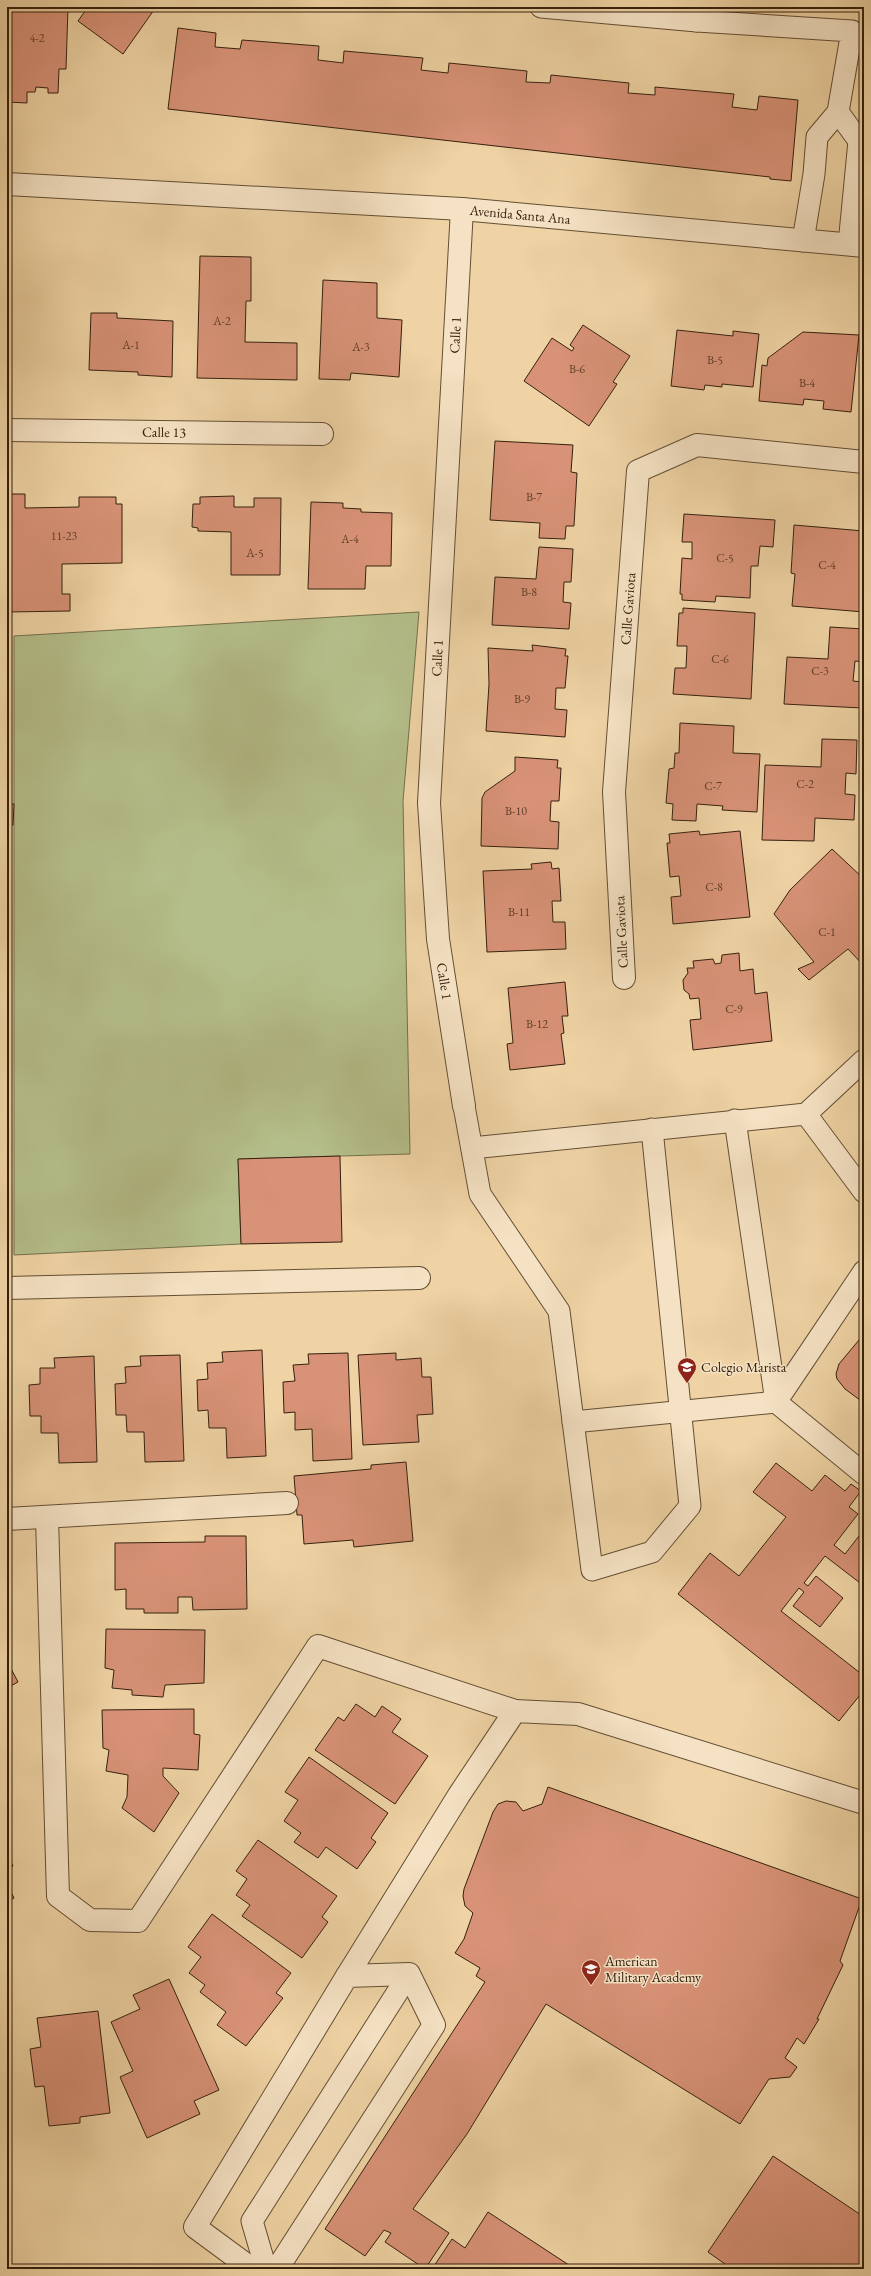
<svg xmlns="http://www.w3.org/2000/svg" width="871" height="2276" font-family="'EB Garamond',serif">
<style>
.green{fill:#b4be8a;stroke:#74704c}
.building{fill:#d89277;stroke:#35210e}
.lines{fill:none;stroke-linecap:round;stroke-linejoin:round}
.service-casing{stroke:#644e34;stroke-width:23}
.minor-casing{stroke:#644e34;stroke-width:24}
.tertiary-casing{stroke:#644e34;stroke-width:24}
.service{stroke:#f5e2c4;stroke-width:21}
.minor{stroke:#f5e2c4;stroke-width:22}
.tertiary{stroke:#f5e2c4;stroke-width:22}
.labels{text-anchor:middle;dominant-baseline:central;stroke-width:3;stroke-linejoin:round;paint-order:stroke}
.number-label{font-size:12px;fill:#5e3d28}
.street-label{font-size:14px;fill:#35210e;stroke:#f5e2c4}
.poi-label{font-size:14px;fill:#35210e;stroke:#f5e2c4;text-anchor:start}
</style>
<rect width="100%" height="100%" fill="#efd3a4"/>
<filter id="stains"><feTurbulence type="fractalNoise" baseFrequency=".005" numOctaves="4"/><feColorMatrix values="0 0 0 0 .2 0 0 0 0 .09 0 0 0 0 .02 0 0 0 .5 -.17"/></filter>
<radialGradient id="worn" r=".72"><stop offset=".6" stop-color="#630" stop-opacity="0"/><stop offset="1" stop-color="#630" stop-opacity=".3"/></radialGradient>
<!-- green -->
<polygon class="green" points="419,612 403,801 410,1154 238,1159 241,1244 14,1255 14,636"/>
<!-- building -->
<g class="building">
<polygon points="7,7 68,7 66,69 59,69 58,93 48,93 48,88 36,87 35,92 27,92 27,103 7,102"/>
<polygon points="88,7 156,7 123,54 78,21"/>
<polygon points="178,28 216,33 215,47 240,49 242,40 319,46 318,60 343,63 344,51 423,58 421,70 448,73 449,63 527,71 526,82 550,83 551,75 629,83 628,93 655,95 655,87 734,94 732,107 757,110 759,96 798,100 791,181 770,179 770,177 168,109"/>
<polygon points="200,256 251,257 251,301 246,301 245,342 297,343 297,380 197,378"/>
<polygon points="323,280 377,283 377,318 402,320 399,377 351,373 350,380 319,379"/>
<polygon points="91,313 117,313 117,318 173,321 172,377 138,375 138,372 89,370"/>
<polygon points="583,325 630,356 613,382 617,384 589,426 524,381 552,338 572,351 574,348 570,345"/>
<polygon points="677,330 733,336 733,331 759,334 753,387 722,384 722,387 705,385 704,390 671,386"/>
<polygon points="803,332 859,335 851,412 823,409 824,401 804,399 803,405 759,401 762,365 767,366 768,358"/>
<polygon points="495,441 573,445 571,472 577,473 574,526 566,526 565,539 539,538 540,523 490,520"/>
<polygon points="7,494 25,494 25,508 79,507 79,497 116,497 116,504 122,504 122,563 62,564 62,594 70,594 70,611 7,612"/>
<polygon points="234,496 234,507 254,507 254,498 281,498 280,575 231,575 231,532 198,531 198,528 192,527 193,504 200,504 200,497"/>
<polygon points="311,502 343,503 343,508 361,509 361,512 392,513 391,566 366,566 365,589 308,589"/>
<polygon points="684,514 775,520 773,547 760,546 758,566 751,566 750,598 716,596 715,602 682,600 682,594 680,594 682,558 692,559 692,542 682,542"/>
<polygon points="794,525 864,531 864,557 861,575 864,575 864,612 792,606 795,574 791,573"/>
<polygon points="539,547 573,549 571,582 564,582 563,602 571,603 569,629 492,625 495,577 536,579"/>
<polygon points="683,608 755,613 751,699 673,694 675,668 686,668 687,646 677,646 679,613 683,613"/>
<polygon points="830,627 864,629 864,662 855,661 853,681 863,682 862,708 784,704 787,657 828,659"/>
<polygon points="532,645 566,649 565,656 568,656 565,688 556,688 555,709 567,710 565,737 486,731 489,684 488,648 533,651"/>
<polygon points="680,723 734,726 733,753 760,754 757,812 722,810 723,806 697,804 696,821 672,820 673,804 666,803 669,769 674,768 675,753 679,753"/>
<polygon points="822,739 857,740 856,774 846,773 845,794 855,795 854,820 815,818 814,841 762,840 765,765 821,767"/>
<polygon points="515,757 558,760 557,768 561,768 559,801 551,801 550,821 559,822 558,849 481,846 482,798 485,792 515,771"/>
<polygon points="7,804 14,804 13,825 7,825"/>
<polygon points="699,831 700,835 740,831 750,917 673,924 671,897 681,896 679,876 670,877 667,843 670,843 669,834"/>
<polygon points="832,849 864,879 864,966 848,949 809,980 798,969 814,962 774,914 790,890"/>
<polygon points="551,862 552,869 559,868 561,901 552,901 553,922 565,922 566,949 487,952 483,871 532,869 531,864"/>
<polygon points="739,953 740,971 753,969 755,994 767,992 772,1041 693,1050 690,1020 701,1019 699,998 690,999 689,994 684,990 683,980 688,973 687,968 694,968 693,961 713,959 715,964 721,963 722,955"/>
<polygon points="565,982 568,1016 562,1016 564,1033 561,1034 565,1064 510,1070 507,1044 513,1043 508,988"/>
<polygon points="340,1156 342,1242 241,1244 238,1159"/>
<polygon points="864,1334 864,1403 845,1389 837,1379 836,1374 839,1364"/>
<polygon points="262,1350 266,1456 227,1458 226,1428 209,1428 208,1410 198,1411 197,1380 208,1379 207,1363 223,1362 222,1352"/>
<polygon points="348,1353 352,1459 313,1461 312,1429 295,1430 295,1412 284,1413 283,1382 295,1381 293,1365 309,1364 308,1354"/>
<polygon points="396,1353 396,1360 421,1358 422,1377 431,1377 433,1414 417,1415 419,1442 363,1445 358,1355"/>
<polygon points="180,1355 184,1461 145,1462 144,1432 127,1432 126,1415 116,1415 115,1384 126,1383 125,1367 141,1366 140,1356"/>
<polygon points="94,1356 97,1462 59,1463 58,1433 41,1433 41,1416 30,1416 29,1385 40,1384 40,1368 55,1368 54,1358"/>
<polygon points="406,1462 413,1541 354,1547 353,1540 304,1544 302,1515 297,1515 294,1476 371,1469 371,1465"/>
<polygon points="776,1463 812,1491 825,1475 845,1491 851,1484 861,1491 849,1507 858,1514 834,1545 845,1554 862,1532 864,1533 864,1586 825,1556 804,1583 808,1586 816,1576 843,1598 820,1627 793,1606 804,1592 799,1588 781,1611 864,1676 864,1690 839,1721 678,1594 710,1553 739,1576 786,1517 753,1492"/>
<polygon points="205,1536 246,1536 247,1609 193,1610 192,1597 178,1597 178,1613 144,1613 144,1609 126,1609 126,1589 115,1590 115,1543 205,1542"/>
<polygon points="106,1629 205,1630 204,1683 165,1685 163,1697 132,1695 132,1690 112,1688 114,1670 105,1668"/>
<polygon points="7,1661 18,1682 7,1688"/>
<polygon points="356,1704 375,1717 382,1706 401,1719 392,1732 428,1756 395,1804 315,1750 338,1717 344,1721"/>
<polygon points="194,1709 194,1734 200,1735 198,1770 163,1768 163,1776 179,1793 154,1832 122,1808 127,1797 128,1775 106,1771 109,1750 103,1748 102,1710"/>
<polygon points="309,1757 388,1813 371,1838 376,1842 357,1869 326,1847 318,1858 294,1842 301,1833 284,1821 298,1800 285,1792"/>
<polygon points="548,1787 862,1899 840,1961 843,1965 817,2019 819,2019 804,2044 797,2038 785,2058 797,2067 790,2077 769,2079 740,2124 546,2004 467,2134 413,2209 449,2233 425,2269 385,2242 391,2233 384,2230 365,2256 325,2229 485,1982 476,1976 480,1968 455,1953 464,1939 473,1913 465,1906 463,1896 464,1889 493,1812 498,1804 506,1801 516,1802 523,1811 542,1804"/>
<polygon points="258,1840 337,1896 322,1917 328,1922 302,1958 242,1916 250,1905 236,1895 247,1879 236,1871"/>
<polygon points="7,1854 13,1866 7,1869"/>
<polygon points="7,1884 14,1898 7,1902"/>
<polygon points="212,1914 291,1973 276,1993 283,1998 246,2046 217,2025 226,2012 200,1992 205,1985 189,1973 201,1957 188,1947"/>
<polygon points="169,1979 219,2090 194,2101 200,2114 147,2138 120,2077 133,2071 111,2022 140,2009 133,1995"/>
<polygon points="98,2011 110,2113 80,2117 80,2123 49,2126 44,2086 35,2087 30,2049 41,2047 37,2018"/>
<polygon points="773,2156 864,2217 864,2269 732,2269 708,2252"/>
<polygon points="488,2212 575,2269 432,2269 452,2239 465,2248"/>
</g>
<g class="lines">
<defs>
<g id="service">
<polyline points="541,7 697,21"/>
<polyline points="698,7 697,21 852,31 838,112 817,137 814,174 803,241"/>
<polyline points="838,112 859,141 849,244"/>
<polyline points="464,1106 480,1194 559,1311 592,1570 652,1552 690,1506 652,1129"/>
<polyline points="806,1114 864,1192"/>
<polyline points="735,1120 776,1402 864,1474"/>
<polyline points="472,1148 806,1114 864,1060"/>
<polyline points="776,1402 864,1271"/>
<polyline points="573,1422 776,1402"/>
<polyline points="266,2269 252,2221 409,1974"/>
</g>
<g id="minor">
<path id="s1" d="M462 209 429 803 438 939 464 1106"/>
<path id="s2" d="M7 430 322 434"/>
<path id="s3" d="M624 978 614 792 638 471 697 445 864 462"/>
<polyline points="7,1288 419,1278"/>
<polyline points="47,1518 58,1896 90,1920 138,1921 318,1646 515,1711"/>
<polyline points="7,1519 287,1503"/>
<polyline points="347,1976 459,1795 515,1711 578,1714 864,1803"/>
<polyline points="252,2269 195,2227 347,1976 409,1974 434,2025 277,2269"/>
</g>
<g id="tertiary">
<path id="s4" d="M7 184 462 209 864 246"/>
</g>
</defs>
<!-- service casing -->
<use href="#service" class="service-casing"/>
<!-- minor casing -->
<use href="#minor" class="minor-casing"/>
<!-- tertiary casing -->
<use href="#tertiary" class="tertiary-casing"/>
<!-- service -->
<use href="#service" class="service"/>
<!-- minor -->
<use href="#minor" class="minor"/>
<!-- tertiary -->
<use href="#tertiary" class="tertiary"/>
</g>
<!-- icons -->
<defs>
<symbol id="school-pin" viewBox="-11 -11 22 30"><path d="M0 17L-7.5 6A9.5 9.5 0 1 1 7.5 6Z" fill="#8f2418" stroke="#f5e2c4"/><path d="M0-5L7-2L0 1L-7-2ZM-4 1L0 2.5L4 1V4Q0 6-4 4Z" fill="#fff"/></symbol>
</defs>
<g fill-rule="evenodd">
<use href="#school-pin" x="676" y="1356" width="22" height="30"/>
<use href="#school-pin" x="580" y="1958" width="22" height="30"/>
</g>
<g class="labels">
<!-- number labels -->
<g class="number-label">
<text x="37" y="38">4-2</text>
<text x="222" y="321">A-2</text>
<text x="131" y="345">A-1</text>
<text x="361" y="347">A-3</text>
<text x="715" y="360">B-5</text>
<text x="577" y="369">B-6</text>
<text x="807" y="383">B-4</text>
<text x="534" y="497">B-7</text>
<text x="64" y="536">11-23</text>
<text x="350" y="539">A-4</text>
<text x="255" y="553">A-5</text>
<text x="725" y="558">C-5</text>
<text x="827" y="565">C-4</text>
<text x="529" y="592">B-8</text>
<text x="720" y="659">C-6</text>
<text x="820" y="671">C-3</text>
<text x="522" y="699">B-9</text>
<text x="805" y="784">C-2</text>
<text x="713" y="786">C-7</text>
<text x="516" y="811">B-10</text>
<text x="714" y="887">C-8</text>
<text x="519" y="912">B-11</text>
<text x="827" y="932">C-1</text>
<text x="734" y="1009">C-9</text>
<text x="537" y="1024">B-12</text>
</g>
<!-- street labels -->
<g class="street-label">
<text stroke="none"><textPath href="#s4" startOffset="514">Avenida Santa Ana</textPath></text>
<text transform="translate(455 335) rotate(-87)">Calle 1</text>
<text stroke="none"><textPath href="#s2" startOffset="157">Calle 13</textPath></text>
<text stroke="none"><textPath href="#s3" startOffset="370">Calle Gaviota</textPath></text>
<text transform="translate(437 658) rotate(-87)">Calle 1</text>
<text transform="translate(621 932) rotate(-93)">Calle Gaviota</text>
<text stroke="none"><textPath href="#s1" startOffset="774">Calle 1</textPath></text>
</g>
<!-- poi labels -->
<g class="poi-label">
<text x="701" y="1367">Colegio Marista</text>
<text x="605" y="1961">American<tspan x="605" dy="16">Military Academy</tspan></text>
</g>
</g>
<!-- margin -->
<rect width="871" height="2276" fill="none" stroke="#efd3a4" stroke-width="24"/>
<rect x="8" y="8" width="855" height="2260" fill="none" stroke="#35210e" stroke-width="2"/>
<rect x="12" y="12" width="847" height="2252" fill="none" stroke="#35210e"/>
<rect width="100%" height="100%" filter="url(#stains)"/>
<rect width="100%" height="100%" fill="url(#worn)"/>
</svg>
